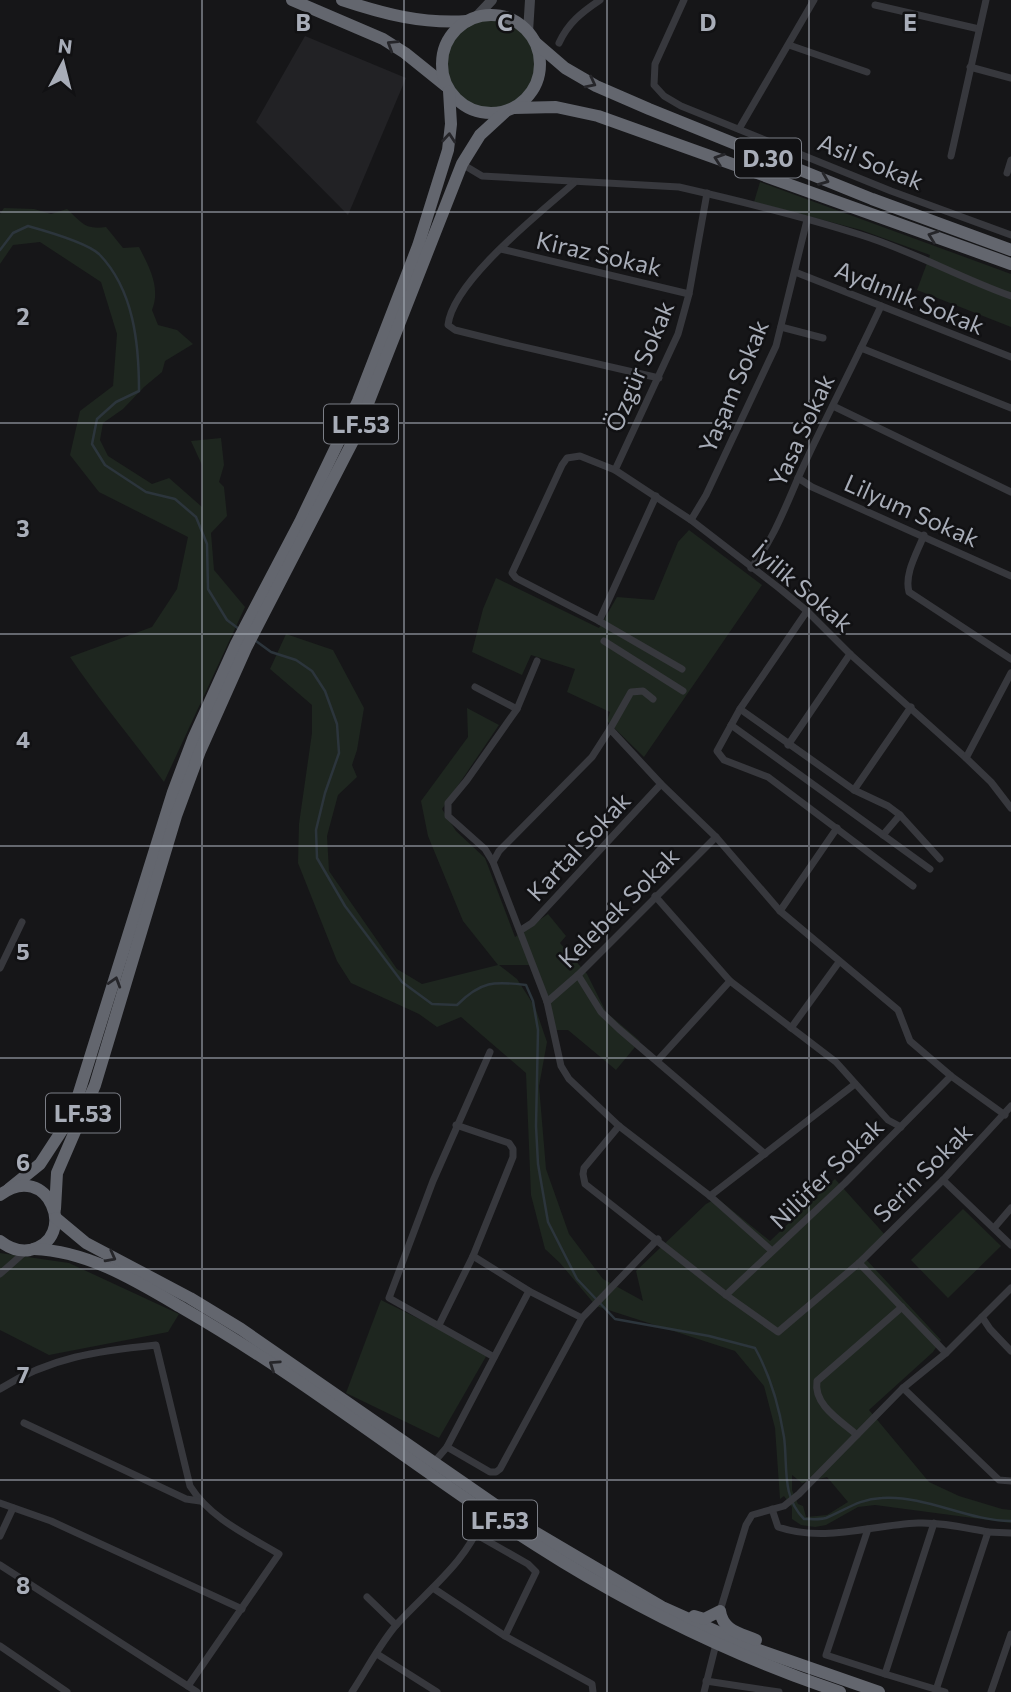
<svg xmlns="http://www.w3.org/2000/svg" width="1011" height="1692" font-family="Commissioner,sans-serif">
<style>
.built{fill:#222225}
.green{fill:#1e261f;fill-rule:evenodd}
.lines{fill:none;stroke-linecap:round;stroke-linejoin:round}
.stream{stroke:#2c353c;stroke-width:2.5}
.street{stroke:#37383d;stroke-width:7}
.secondary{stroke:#45474d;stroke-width:10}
.highway{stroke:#63666e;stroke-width:12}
.oneway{stroke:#26262a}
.grid{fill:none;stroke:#a8adb8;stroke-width:2;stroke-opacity:0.55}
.labels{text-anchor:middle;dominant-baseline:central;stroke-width:5;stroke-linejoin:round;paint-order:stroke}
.shield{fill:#111113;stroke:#7b7e86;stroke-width:2}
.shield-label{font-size:23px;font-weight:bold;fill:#a8adb8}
.street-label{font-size:24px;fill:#a8adb8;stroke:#111113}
.grid-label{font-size:23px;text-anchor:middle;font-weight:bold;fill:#a8adb8;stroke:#111113;stroke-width:5;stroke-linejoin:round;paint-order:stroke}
</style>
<rect width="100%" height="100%" fill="#161618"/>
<!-- built -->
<polygon class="built" points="305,36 406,78 348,215 256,122"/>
<!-- green -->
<g class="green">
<circle cx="491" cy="64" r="44"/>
<polygon points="760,182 1011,274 1011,327 917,290 930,255 861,230 754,202"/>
<path d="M4 208 34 209 51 214 67 209C82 223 85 230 106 227L123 248 139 247C149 267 161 287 152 310L158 325 177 330 193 344 165 361 162 372 144 387 123 409 103 423 100 440 108 456 152 484 169 478 202 507V465L191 441 221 438 224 465 219 482 224 487 227 516 211 533 214 570 245 607 164 782C133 740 99 700 70 657L152 627 177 589 188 537 99 492 70 455 80 411 113 386 117 334 101 282 40 242 13 245 0 264V214Z"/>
<polygon points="689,530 762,585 644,757 607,721 610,712 567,692 575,669 531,655 522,675 472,652 483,609 496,578 599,628 617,597 654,600 678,542"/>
<path d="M286 634 333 650 364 708 357 750 352 765 357 777 338 795 327 836 329 871 397 969 422 984 498 965 463 921 428 836 421 801 468 737 467 708 499 725 442 809 456 831 485 858 515 937 548 914 566 936 560 943 587 974 606 1012 640 1041 616 1070 568 1030H553L531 965H499L517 979 535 1007 547 1042 539 1086 546 1169 569 1234 603 1279 643 1301 636 1271 706 1204 717 1198 770 1241 835 1179 886 1236 862 1255 941 1340 933 1352 869 1410 929 1482 959 1496 1002 1509 1011 1510V1523L875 1505 858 1507 826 1525 815 1527 801 1525 792 1519V1507L784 1496 780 1499 775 1428 764 1386 735 1351 596 1306 560 1263 545 1249 531 1195 526 1073 461 1017 437 1027 419 1014 351 983 337 961 298 863 299 824 312 733V705L270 669ZM792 1475 802 1483 827 1477 848 1502 827 1515 806 1517 803 1506 798 1504 792 1490Z"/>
<polygon points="963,1209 1001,1246 948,1298 911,1260"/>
<polygon points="0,1253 69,1263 179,1314 168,1332 49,1355 0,1330"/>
<polygon points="381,1300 488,1353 439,1438 346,1393"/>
</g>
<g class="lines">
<!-- stream -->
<g class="stream">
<path d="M0 250 13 233 28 226C46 231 86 242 99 254 134 290 139 344 139 391L116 402 97 419 92 444 105 465 146 492 175 499 196 517 207 544 208 589 227 620 239 629"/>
<path d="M256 641 271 652 296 660 312 671 325 691 337 724 339 753 325 793 316 830 317 858 345 906 402 982 432 1004 457 1005C481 981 494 981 526 985L533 1001 538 1030 536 1126 538 1164 548 1222 577 1279 615 1319 709 1336 755 1348C770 1375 779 1406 784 1437 788 1466 781 1496 804 1519 811 1519 819 1520 826 1518 846 1510 858 1499 882 1498 926 1495 968 1521 1011 1521"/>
</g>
<!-- street -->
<g class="street">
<polyline points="684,0 655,64 654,85 664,96 681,106 891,191 1011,235"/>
<polyline points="875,5 979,29"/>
<path d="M559 43C568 23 582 12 600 0"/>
<polyline points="789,45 867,72"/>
<polyline points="970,67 1011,78"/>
<polyline points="739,129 814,0"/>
<polyline points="951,156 986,0"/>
<path d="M462 164 482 176 679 187C740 201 802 216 861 235 913 251 960 278 1011 296"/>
<polyline points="1007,173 1011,160"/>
<path d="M574 183C540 213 453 281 448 325L455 330 507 343 659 378"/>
<polyline points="501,249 689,294"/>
<polyline points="795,272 1011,357"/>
<polyline points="781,327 823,338"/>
<polyline points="861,348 1011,408"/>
<polyline points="833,406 1011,492"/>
<polyline points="615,470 678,334 689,294 707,193"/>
<polyline points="798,478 812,487 1011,576"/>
<polyline points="691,520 706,495 776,346 807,220"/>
<path d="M924 535C917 553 904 574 909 592L1011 659"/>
<path d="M751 568C775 538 787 502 803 467 828 413 856 360 881 306"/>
<polyline points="807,611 740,709 717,751 724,760 768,777 913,886"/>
<polyline points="599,621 656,496"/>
<polyline points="604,641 683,691"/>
<polyline points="682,669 599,621 516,578 512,573 562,465 567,458 580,456 615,470 691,520 779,588 807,611 850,654 966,758 991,782 1011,808"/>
<polyline points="475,687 517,709"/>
<polyline points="740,709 854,790 888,806 900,815 883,835"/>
<polyline points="731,725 930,869"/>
<polyline points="610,729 631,692 643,691 653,699"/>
<polyline points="788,745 850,654"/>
<polyline points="966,758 1011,673"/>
<polyline points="854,790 911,707"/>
<polyline points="900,815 940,859"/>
<polyline points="493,862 485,849 448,816 448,803 467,780 517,709 537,661"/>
<polyline points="655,896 730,981 836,1062 888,1120 901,1127"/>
<polyline points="780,911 837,828"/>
<polyline points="521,930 532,923 661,784"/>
<polyline points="0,968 22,922"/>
<polyline points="578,975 601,1012 619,1029 765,1154"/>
<polyline points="547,1002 578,975 716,837"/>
<polyline points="791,1028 839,962"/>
<polyline points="490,1052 433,1181 389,1298 494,1357"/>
<polyline points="658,1060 730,981"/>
<polyline points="619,1126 584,1168 583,1174 585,1184 726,1295 778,1332 859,1263 943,1180 1011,1106"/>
<polyline points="943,1180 1011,1245"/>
<polyline points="710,1196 855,1084"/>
<polyline points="994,1228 1011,1208"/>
<polyline points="772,1251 710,1196 619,1126 569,1079 561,1066 547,1002 493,862 499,851 592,757 610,729 661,784 716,837 780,911 898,1010 910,1041 951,1076 1005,1115"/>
<polyline points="473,1256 529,1291 582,1318"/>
<polyline points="859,1263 946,1353"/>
<polyline points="0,1274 26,1251"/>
<polyline points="726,1295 845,1183 951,1076"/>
<polyline points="982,1317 990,1329 1011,1351"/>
<polyline points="439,1325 473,1256 513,1157 513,1149 509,1143 456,1125"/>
<polyline points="903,1388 999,1480 1011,1481"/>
<path d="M0 1389C50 1357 98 1351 156 1345L190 1486C210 1518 247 1535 279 1554L188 1686"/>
<polyline points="24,1423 186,1499 200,1501"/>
<path d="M857 1435C841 1421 813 1405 817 1381L902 1307"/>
<polyline points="447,1447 490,1472 496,1472 500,1469 582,1318 658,1239"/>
<polyline points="435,1461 447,1447 529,1291"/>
<polyline points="0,1503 51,1521 242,1609"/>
<path d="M772 1509 778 1527C825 1543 870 1525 918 1523 941 1522 965 1528 988 1532L936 1690"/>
<polyline points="934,1523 885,1674 945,1692"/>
<polyline points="868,1529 826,1655 885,1674"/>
<polyline points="988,1532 1011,1533"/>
<polyline points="477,1535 528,1564 536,1572 505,1636"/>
<polyline points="0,1536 13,1508"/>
<polyline points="0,1565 197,1692"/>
<polyline points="433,1588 505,1636 592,1684 593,1692"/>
<polyline points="367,1597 396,1625"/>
<polyline points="720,1611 746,1525 752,1515 784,1506 799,1494 903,1388 946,1353 1011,1288"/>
<polyline points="0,1646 67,1692"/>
<polyline points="377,1654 437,1692"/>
<polyline points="706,1681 779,1692"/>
<path d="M352 1692C366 1671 382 1640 398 1623 428 1590 469 1560 483 1516L488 1514"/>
<polyline points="704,1692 716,1644"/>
<polyline points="991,1692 1011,1634"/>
</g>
<!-- secondary -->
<g class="secondary">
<polyline points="476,17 492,0"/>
<polyline points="528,32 530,0"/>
</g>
<!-- highway -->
<g class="highway">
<polyline points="292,0 383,39 405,53 446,86"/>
<path d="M342 0C384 14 422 24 467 21"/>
<circle cx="491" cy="64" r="49"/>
<polyline points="536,43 565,68 596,86 649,109 872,199 1011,250"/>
<polyline points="514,108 556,107 598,116 1011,264"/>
<polyline points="9,1189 40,1164 72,1115 173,792 193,739 236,644 300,522 358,401 418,246 448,150 451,124 449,91"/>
<path d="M0 1195C48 1159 80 1239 30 1250 19 1252 9 1248 0 1241"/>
<polyline points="55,1209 57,1173 95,1085 176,816 200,751 246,648 354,439 462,164 480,135 505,112"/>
<polyline points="56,1218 86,1243 190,1298 241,1329 533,1531 662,1607 756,1649 879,1692"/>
<path d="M34 1249C89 1251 138 1282 184 1309 316 1385 433 1483 563 1562 650 1615 742 1659 840 1692"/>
<path d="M694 1616 704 1619 720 1611C723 1631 740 1633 756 1640"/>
</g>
</g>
<!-- one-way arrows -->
<defs><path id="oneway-chevron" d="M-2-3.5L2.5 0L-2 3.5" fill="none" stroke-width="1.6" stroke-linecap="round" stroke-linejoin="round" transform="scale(1.75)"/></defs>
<g class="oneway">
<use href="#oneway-chevron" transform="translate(392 45) rotate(-148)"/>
<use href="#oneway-chevron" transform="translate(591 83) rotate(27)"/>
<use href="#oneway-chevron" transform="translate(449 138) rotate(-85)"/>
<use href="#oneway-chevron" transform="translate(719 159) rotate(-161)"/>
<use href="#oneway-chevron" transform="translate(824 180) rotate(22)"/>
<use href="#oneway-chevron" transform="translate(933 236) rotate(-160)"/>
<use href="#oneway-chevron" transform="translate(115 982) rotate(-73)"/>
<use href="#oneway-chevron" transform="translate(111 1257) rotate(28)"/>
<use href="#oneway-chevron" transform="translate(274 1365) rotate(-146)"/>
</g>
<!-- grid -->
<path class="grid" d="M202 0V1692M404 0V1692M607 0V1692M809 0V1692M0 212H1011M0 423H1011M0 634H1011M0 846H1011M0 1058H1011M0 1269H1011M0 1480H1011"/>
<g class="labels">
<!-- shield labels -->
<g class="shield">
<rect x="735" y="138.5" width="66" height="39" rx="5"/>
<rect x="324" y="404.5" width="74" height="39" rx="5"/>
<rect x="46" y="1093.5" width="74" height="39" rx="5"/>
<rect x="463" y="1500.5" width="74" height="39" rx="5"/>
</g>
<g class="shield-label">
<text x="768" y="158">D.30</text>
<text x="361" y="424">LF.53</text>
<text x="83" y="1113">LF.53</text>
<text x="500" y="1520">LF.53</text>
</g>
<!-- street labels -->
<g class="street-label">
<text transform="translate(871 161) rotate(22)">Asil Sokak</text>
<text transform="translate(599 253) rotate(13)">Kiraz Sokak</text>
<text transform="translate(910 297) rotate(22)">Aydınlık Sokak</text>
<text transform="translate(639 366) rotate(-67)">Özgür Sokak</text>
<text transform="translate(733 386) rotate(-67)">Yaşam Sokak</text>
<text transform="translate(801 430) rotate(-65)">Yasa Sokak</text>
<text transform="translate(912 510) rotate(24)">Lilyum Sokak</text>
<text transform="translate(803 587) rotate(40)">İyilik Sokak</text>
<text transform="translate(578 846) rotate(-47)">Kartal Sokak</text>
<text transform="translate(618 907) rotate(-45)">Kelebek Sokak</text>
<text transform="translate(922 1172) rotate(-45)">Serin Sokak</text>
<text transform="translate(826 1173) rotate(-44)">Nilüfer Sokak</text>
</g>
</g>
<g class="grid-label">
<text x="303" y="31">B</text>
<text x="505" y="31">C</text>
<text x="708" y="31">D</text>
<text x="910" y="31">E</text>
<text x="23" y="325">2</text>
<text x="23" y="537">3</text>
<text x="23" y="748">4</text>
<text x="23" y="960">5</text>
<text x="23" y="1171">6</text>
<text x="23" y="1383">7</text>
<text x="23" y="1594">8</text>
</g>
<!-- north arrow -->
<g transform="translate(63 63) rotate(7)" stroke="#111113" stroke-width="5" paint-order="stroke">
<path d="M0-5L12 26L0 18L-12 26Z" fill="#a8adb8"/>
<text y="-10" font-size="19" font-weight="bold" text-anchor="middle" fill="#a8adb8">N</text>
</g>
</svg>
